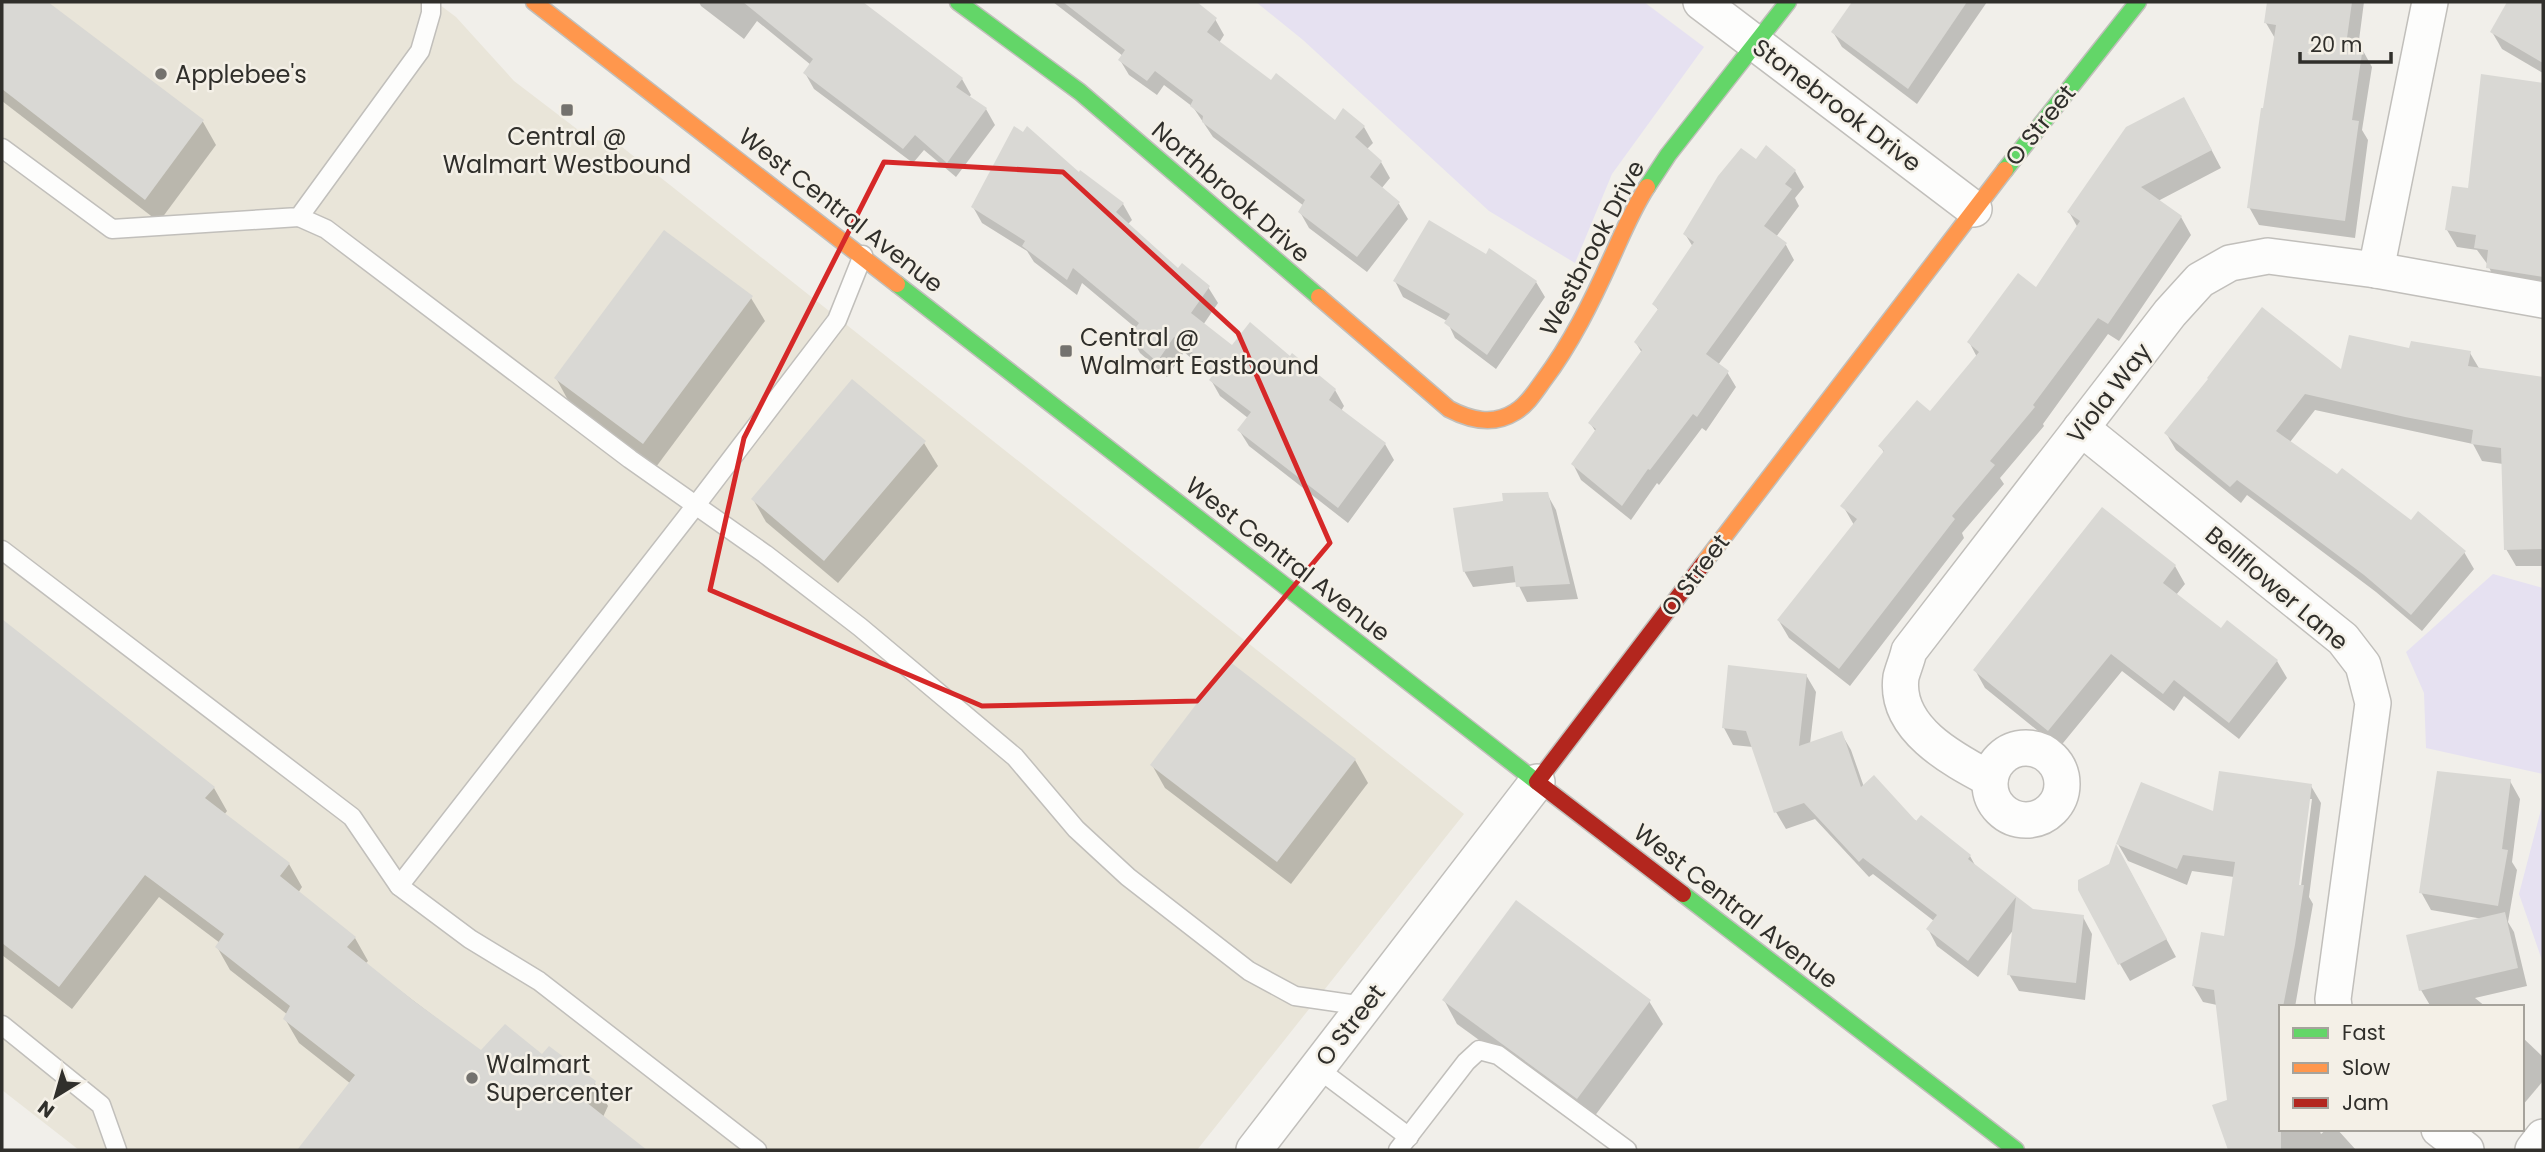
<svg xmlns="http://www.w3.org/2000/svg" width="2545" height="1152" font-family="Poppins,sans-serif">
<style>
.built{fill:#e9e5d9}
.green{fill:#e6e1f1}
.shadow{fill:#0003;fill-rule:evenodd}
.building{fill:#d9d8d4}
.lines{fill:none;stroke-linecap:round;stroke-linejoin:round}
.lane-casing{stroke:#c1bfbb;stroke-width:21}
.street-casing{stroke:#c1bfbb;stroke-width:38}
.fast-casing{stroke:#c1bfbb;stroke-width:19}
.slow-casing{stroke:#c1bfbb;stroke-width:19}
.jam-casing{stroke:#c1bfbb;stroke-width:19}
.lane{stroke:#fdfdfc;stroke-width:18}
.street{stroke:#fdfdfc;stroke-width:35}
.fast{stroke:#63d668;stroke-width:16}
.slow{stroke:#ff974d;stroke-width:16}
.jam{stroke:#b3261e;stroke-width:16}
.marked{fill:none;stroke:#d62828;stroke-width:5;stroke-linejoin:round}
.poi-dot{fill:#74726e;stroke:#f4f0e7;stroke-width:2.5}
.labels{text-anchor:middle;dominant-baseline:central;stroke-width:5;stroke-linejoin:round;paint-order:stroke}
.poi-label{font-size:24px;fill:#302f2b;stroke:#f4f0e7;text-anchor:start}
.street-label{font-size:24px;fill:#302f2b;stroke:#f4f0e7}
</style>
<rect width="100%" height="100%" fill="#f1efea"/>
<!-- built -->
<polygon class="built" points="2,2 436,2 456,17 514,81 590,139 617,143 1464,814 1197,1150 79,1150 2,1090"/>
<!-- green -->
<g class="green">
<polygon points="1256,2 1644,2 1704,47 1612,174 1575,263 1489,211 1303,40"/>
<polygon points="2493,574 2543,588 2543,774 2426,748 2424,693 2406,652"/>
<polygon points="2543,802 2543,963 2519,894"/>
</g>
<!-- shadow -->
<g class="shadow">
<polygon points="2,2 45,2 203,122 216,145 159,222 2,101"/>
<polygon points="699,2 842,2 852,9 860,2 962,79 971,95 969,97 986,109 995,125 956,177 924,150 913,163 814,89 805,73 811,65 757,21 744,39 701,6"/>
<polygon points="1053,2 1194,2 1215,19 1224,35 1219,43 1271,82 1335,122 1343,110 1364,127 1373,143 1367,149 1381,162 1390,178 1381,189 1399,204 1408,219 1367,272 1309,228 1300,212 1304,206 1213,137 1193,107 1164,85 1157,95 1129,75 1120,60 1123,56"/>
<polygon points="1855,2 1987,2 1917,104 1842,47 1833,32"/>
<polygon points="2269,2 2364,2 2358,48 2362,49 2372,67 2362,130 2368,140 2355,238 2259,225 2249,207 2276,40 2266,23"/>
<polygon points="2509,2 2543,2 2543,73 2502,49 2492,32"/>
<polygon points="2483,76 2543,85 2543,291 2497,285 2488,265 2477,250 2457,247 2447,230 2470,190"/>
<polygon points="2194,117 2221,168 2158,201 2181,217 2191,235 2119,341 2108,334 2043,424 2044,426 2000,478 2004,484 1962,533 1964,538 1850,686 1789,638 1779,621 1854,525 1843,506 1885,454 1880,446 1930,413 1977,357 1969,342 2037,289 2078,228 2069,212"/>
<polygon points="1756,161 1795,171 1804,187 1795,198 1799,206 1776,237 1786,245 1794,260 1718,365 1727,372 1736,387 1706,431 1702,428 1659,485 1657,483 1631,520 1581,480 1573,464 1596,432 1590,423 1642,353 1636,343 1659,311 1654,304 1693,247 1685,234"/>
<polygon points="1081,172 1123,204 1132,220 1127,225 1179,271 1208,287 1218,303 1203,325 1233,347 1290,359 1335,390 1344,406 1341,411 1385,444 1394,460 1348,523 1249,446 1239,430 1248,418 1220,396 1211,380 1213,377 1184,352 1167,377 1140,353 1131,337 1137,329 1082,283 1077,295 1034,262 1027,251 982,223 973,207"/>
<polygon points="1486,257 1536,282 1545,297 1496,369 1455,338 1447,321 1403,297 1395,281"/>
<polygon points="751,298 765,321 656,467 569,402 556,378"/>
<polygon points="2411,351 2470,353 2480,370 2543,378 2543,566 2516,566 2506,549 2503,464 2482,461 2473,444 2315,410 2290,442 2338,477 2464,552 2474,569 2422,631 2376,592 2247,495 2241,503 2176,450 2166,433"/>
<polygon points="924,443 938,466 838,583 766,522 753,499"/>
<polygon points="1547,494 1556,510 1578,599 1527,602 1517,582 1473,587 1464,571"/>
<polygon points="2102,510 2175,566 2185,584 2176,595 2222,630 2277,661 2287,678 2239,739 2184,696 2174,711 2122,671 2059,748 1985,688 1975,670"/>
<polygon points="2,621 214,788 227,811 224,815 289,864 302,887 298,893 355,938 368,961 365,964 481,1052 542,1056 594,1082 608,1106 603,1117 644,1150 299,1150 351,1084 299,1043 285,1019 288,1015 230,970 217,947 220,943 159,897 72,1009 2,955"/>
<polygon points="1806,675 1816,692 1810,744 1841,733 1851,750 1864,787 1970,856 1976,867 2032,910 2083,917 2092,934 2085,1000 2019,991 2009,974 2014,929 1978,977 1937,946 1928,929 1934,921 1873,874 1869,877 1815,819 1786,829 1776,812 1753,747 1733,745 1724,728"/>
<polygon points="1355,760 1368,783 1291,884 1165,788 1152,765"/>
<polygon points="2510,781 2520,799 2512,862 2517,870 2508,922 2514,932 2527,986 2475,998 2486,1007 2447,1007 2450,1004 2431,1007 2421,990 2483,919 2431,910 2421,892"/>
<path d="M2311 786 2321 803 2309 897 2313 904 2295 1007H2281V1129H2319L2321 1134 2327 1129H2337L2356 1150H2229L2214 1106 2228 1101 2217 1005 2203 1002 2193 985 2225 939 2234 877 2192 871 2187 885 2128 861 2118 844ZM2308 799H2312L2300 894 2296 893Z"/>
<polygon points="2126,864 2176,957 2130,981 2120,964 2110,865"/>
<polygon points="1444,1000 1649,1001 1663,1024 1591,1121 1457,1024"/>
<polygon points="2522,1037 2543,1057 2543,1081 2522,1106"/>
</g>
<!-- building -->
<g class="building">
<polygon points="2,2 48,2 204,120 145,200 2,89"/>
<polygon points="743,2 863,2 963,78 956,87 987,108 947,163 915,135 903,149 803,73 813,59"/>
<polygon points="1063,2 1197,2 1217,18 1207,32 1271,80 1276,73 1335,120 1343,108 1365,126 1355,137 1382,161 1370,177 1400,202 1357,257 1298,212 1305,200 1202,122 1203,116 1190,106 1193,100 1155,71 1147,81 1118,60 1125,50"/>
<polygon points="1852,2 1967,2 1908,89 1831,32"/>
<polygon points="2267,2 2352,2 2346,45 2363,47 2352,120 2359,121 2345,221 2247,208 2261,108 2263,108 2276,25 2264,23"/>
<polygon points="2507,2 2543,2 2543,63 2490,32"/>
<polygon points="2481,74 2543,83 2543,277 2486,268 2488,250 2474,248 2476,235 2445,230 2452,186 2468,188"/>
<polygon points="2184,97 2212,150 2141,187 2182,216 2108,324 2098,318 2033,405 2035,407 1990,461 1995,465 1952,516 1955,519 1839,669 1777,620 1857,519 1840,506 1884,451 1878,446 1917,400 1930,411 1979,352 1967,342 2018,273 2036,287 2080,221 2067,212 2126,127"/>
<polygon points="1014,126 1023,132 1027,126 1079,172 1080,170 1124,203 1116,212 1178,268 1182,263 1210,286 1191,313 1232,345 1250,322 1290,356 1292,353 1336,389 1329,400 1386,443 1338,508 1237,430 1251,412 1209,380 1215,372 1174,337 1157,362 1129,337 1139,323 1073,268 1067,280 1022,246 1025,241 971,207"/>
<polygon points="1766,145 1796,170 1785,184 1792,189 1764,226 1787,243 1706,354 1729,371 1697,417 1693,414 1650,470 1648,469 1622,506 1571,464 1596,429 1588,423 1642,350 1634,342 1658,309 1652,304 1694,242 1683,234 1718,176 1741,148 1756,159"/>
<polygon points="1429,220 1486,254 1489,248 1537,281 1487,355 1444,323 1450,314 1393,281"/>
<polygon points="664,230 753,296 643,444 554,378"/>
<polygon points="2262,307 2341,369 2349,335 2409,348 2411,341 2471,351 2468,366 2543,377 2543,549 2504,550 2501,448 2471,444 2473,430 2405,417 2305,394 2276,431 2337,474 2342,468 2411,520 2418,511 2466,551 2411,615 2364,575 2280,512 2237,480 2230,487 2164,433 2208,379 2207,378"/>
<polygon points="852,379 926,441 824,561 751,499"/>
<polygon points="1548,492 1570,584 1516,587 1513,566 1463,572 1453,508 1503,501 1502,493"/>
<polygon points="2102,507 2176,565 2163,583 2221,628 2227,620 2278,660 2229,723 2174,680 2163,694 2111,654 2048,731 1973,670"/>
<polygon points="2,619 215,787 205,798 290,863 280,876 356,937 347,947 414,1001 481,1050 505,1024 542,1054 549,1046 596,1081 586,1102 647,1150 297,1150 355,1075 283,1019 290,1006 215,947 224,934 145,875 59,987 2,943"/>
<polygon points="1229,661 1356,759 1277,862 1150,765"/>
<polygon points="1728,665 1807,674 1799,746 1842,731 1861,787 1874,775 1916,821 1921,815 1971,855 1968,859 2033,909 2084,915 2076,983 2007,975 2016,897 1968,961 1926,929 1937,915 1863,858 1859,862 1804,803 1774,813 1746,731 1722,728"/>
<polygon points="2219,771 2312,784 2299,885 2304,885 2295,945 2283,1007 2281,1007 2281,1150 2228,1150 2212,1105 2227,1100 2214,990 2192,986 2201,932 2224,936 2235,862 2183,855 2177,869 2116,844 2141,782 2213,811"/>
<polygon points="2437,771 2511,779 2502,849 2508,850 2498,906 2419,893"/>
<polygon points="2116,844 2167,939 2118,965 2078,890 2078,880 2109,864"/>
<polygon points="1516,900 1651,1000 1577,1099 1442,1000"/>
<polygon points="2505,912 2518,968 2419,991 2406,935"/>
</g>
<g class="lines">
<defs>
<g id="lane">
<polyline points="2,148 112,229 299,217 420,51 431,13 431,2"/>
<polyline points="299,217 326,229 630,459 765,554 860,627 1015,757 1076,829 1128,877 1249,971 1295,996 1364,1006"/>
<polyline points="2,550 352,817 399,886 470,939 539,981 757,1150"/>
<polyline points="399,886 696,505 837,320 863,255"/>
<polyline points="2,1025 101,1105 117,1150"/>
<polyline points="1317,1068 1409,1137"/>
<polyline points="1398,1150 1466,1062 1479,1050 1498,1055 1627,1150"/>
</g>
<g id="street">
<polyline points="1701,2 1974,209"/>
<polyline points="2376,270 2430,2"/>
<polyline points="2081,428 2343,639 2363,665 2373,703 2333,999 2334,1007"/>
<circle cx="2026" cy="784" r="36"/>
<path d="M1990 779C1952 759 1894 728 1901 677 1903 669 1907 660 1909 651L2170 313 2200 280 2230 263 2268 256 2376 270 2543 300"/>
<polyline points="2439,1129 2466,1150"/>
<polyline points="1254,1150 1537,782"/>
<polyline points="2533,1150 2543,1137"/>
</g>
<g id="fast">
<polyline points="958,2 1080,92 1319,297"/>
<polyline points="2005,170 2138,2"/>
<polyline points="1647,187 1668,155 1788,2"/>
<polyline points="897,284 1537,782"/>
<polyline points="1683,894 2016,1150"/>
</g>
<g id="slow">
<polyline points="534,2 897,284"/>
<path d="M1319 297 1449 409C1470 420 1493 426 1515 412 1527 405 1535 392 1543 381 1571 344 1592 301 1611 259 1622 235 1632 210 1647 187"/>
<polyline points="1703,564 2005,170"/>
</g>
<polyline id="jam" points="1683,894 1537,782 1703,564"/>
</defs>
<!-- lane casing -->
<use href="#lane" class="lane-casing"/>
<!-- street casing -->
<use href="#street" class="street-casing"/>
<!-- fast casing -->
<use href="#fast" class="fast-casing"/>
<!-- slow casing -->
<use href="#slow" class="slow-casing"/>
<!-- jam casing -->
<use href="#jam" class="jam-casing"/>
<!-- lane -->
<use href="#lane" class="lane"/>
<!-- street -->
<use href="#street" class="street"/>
<!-- fast -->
<use href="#fast" class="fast"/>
<!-- slow -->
<use href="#slow" class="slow"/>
<!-- jam -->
<use href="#jam" class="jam"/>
</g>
<!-- marked area -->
<path class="marked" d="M884 162 1063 172 1238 333 1330 543 1197 701 982 706 710 590 744 438Z"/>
<!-- markers -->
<g class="poi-dot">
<circle cx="161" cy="74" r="7"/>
<rect x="560" y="103" width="14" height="14" rx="3.5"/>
<rect x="1059" y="344" width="14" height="14" rx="3.5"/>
<circle cx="472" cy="1078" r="7"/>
</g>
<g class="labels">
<!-- poi labels -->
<g class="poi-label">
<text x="175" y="74">Applebee's</text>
<text x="567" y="136" text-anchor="middle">Central @<tspan x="567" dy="28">Walmart Westbound</tspan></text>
<text x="1080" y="337">Central @<tspan x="1080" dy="28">Walmart Eastbound</tspan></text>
<text x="486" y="1064">Walmart<tspan x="486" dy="28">Supercenter</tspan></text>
</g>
<!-- street labels -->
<g class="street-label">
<text transform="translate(1837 105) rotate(37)">Stonebrook Drive</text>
<text transform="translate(2040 125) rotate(-51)">O Street</text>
<text transform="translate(1231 192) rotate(41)">Northbrook Drive</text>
<text transform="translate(841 210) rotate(38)">West Central Avenue</text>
<text transform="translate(1592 248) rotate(-62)">Westbrook Drive</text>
<text transform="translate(2109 393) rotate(-52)">Viola Way</text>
<text transform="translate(1288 559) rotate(38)">West Central Avenue</text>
<text transform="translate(1695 575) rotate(-53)">O Street</text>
<text transform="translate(2277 588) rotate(40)">Bellflower Lane</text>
<text transform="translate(1736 906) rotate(38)">West Central Avenue</text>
<text transform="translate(1350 1025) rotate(-52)">O Street</text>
</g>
</g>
<!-- border -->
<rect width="2545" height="1152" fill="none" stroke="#302f2b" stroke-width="7"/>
<!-- legend -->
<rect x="2279" y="1005" width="245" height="126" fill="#f4f0e7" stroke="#a6a39c" stroke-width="2"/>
<rect x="2293" y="1028" width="35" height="10" fill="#63d668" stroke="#a6a39c" stroke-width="2"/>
<text x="2342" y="1040" font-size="21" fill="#302f2b">Fast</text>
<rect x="2293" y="1063" width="35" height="10" fill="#ff974d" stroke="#a6a39c" stroke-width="2"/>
<text x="2342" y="1075" font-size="21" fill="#302f2b">Slow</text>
<rect x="2293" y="1098" width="35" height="10" fill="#b3261e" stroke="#a6a39c" stroke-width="2"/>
<text x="2342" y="1110" font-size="21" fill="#302f2b">Jam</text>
<!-- north arrow -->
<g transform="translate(56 1096) rotate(217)" stroke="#f4f0e7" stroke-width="5" paint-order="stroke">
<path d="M0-5L12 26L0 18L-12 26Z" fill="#302f2b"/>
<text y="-10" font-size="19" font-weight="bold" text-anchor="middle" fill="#302f2b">N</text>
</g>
<!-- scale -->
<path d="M2300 52v10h91v-10" fill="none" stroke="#302f2b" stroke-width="3.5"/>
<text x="2310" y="52" font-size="21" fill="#302f2b" stroke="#f4f0e7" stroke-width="5" paint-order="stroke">20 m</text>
</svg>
